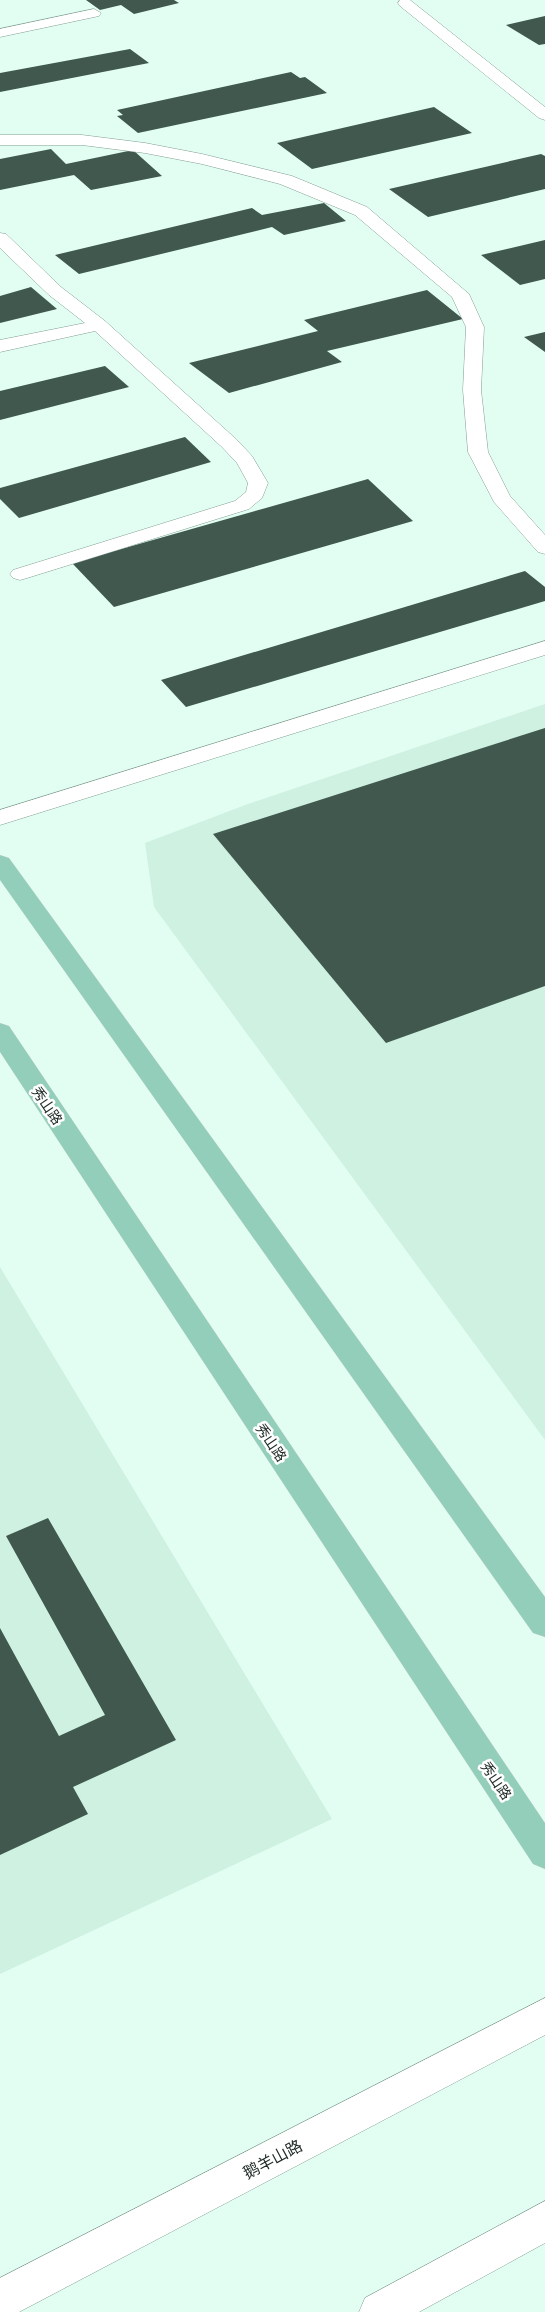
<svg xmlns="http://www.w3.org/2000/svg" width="545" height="2312" font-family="Georgia,'Noto Sans SC',serif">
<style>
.built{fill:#cef1e2}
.building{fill:#41584f}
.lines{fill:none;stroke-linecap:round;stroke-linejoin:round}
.minor-casing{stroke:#839d92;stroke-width:1}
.major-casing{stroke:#eee;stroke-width:1}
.minor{fill:#fff;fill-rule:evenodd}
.major{fill:#92ceba;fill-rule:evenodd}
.labels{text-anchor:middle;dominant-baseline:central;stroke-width:5;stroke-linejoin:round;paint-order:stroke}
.street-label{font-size:14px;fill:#25302b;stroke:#fff}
.near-street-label{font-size:16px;fill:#25302b;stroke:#fff}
</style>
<rect width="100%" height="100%" fill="#e2fef2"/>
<!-- built -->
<g class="built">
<polygon points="545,704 545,1440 154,907 145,843 248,804"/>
<polygon points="0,1267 332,1819 0,1974"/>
</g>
<!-- building -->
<g class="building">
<polygon points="86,0 174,0 179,3 134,14 121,5 100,10"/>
<polygon points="545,16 545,44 539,45 506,25"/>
<polygon points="130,49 149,63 0,92 0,73"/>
<polygon points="291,72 300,78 305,77 327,93 138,133 117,116 123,115 117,110"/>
<polygon points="434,107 472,133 312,169 277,143"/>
<polygon points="51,149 66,164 133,150 162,176 91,190 74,175 0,190 0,159"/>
<polygon points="541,154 545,156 545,189 428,217 389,189"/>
<polygon points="324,203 346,221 284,235 272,227 79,274 55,255 252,208 262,215"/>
<polygon points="545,240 545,279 520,285 481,255"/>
<polygon points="31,287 57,309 0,323 0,296"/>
<polygon points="427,290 463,319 327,351 342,362 229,393 189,363 318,331 304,320"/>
<polygon points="545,332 545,352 524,337"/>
<polygon points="105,366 129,387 0,420 0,391"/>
<polygon points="185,437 211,462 19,518 0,499 0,488"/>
<polygon points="368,479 413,521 114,607 72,563"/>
<polygon points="525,571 545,587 545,601 186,707 161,680"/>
<polygon points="545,728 545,986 386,1043 213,834"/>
<polygon points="48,1518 176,1740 73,1787 88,1814 0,1855 0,1628 59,1736 105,1715 6,1536"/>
</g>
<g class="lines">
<defs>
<g id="minor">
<polygon points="400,0 410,0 545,107 545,120 539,118 400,6 398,3"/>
<polygon points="94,9 101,13 99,16 0,37 0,29"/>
<polygon points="0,135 82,135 145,143 202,154 292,176 367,207 469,294 484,327 481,390 488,452 510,496 545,535 545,554 538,552 494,502 468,452 463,390 466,327 452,297 355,215 280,184 202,164 145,153 82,145 0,145"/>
<polygon points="0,233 6,234 61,287 105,321 236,439 252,456 268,483 262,498 249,509 27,578 20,580 13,578 10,574 13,570 235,501 246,492 248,483 237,463 222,447 95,331 0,352 0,340 85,323 49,295 0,248"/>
<polygon points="545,641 545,655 0,825 0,810"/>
<polygon points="545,1998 545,2035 19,2312 0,2312 0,2278"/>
<polygon points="545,2201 545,2243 419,2312 359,2312 365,2298"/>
</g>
<g id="major">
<polygon points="0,855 9,858 545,1597 545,1637 533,1633 0,880"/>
<polygon points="0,1023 9,1026 545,1823 545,1869 533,1864 0,1052"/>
</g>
</defs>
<!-- minor casing -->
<use href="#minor" class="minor-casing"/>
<!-- major casing -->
<use href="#major" class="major-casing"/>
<!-- minor -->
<use href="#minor" class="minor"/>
<!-- major -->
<use href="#major" class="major"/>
</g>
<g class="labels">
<!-- street labels -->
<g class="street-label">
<text transform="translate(48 1105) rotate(56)">秀山路</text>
<text transform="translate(272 1442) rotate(56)">秀山路</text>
<text transform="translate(497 1780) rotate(56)">秀山路</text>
</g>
<!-- near-street labels -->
<g class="near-street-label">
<text transform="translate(272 2158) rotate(-28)">鹅羊山路</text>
</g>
</g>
</svg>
